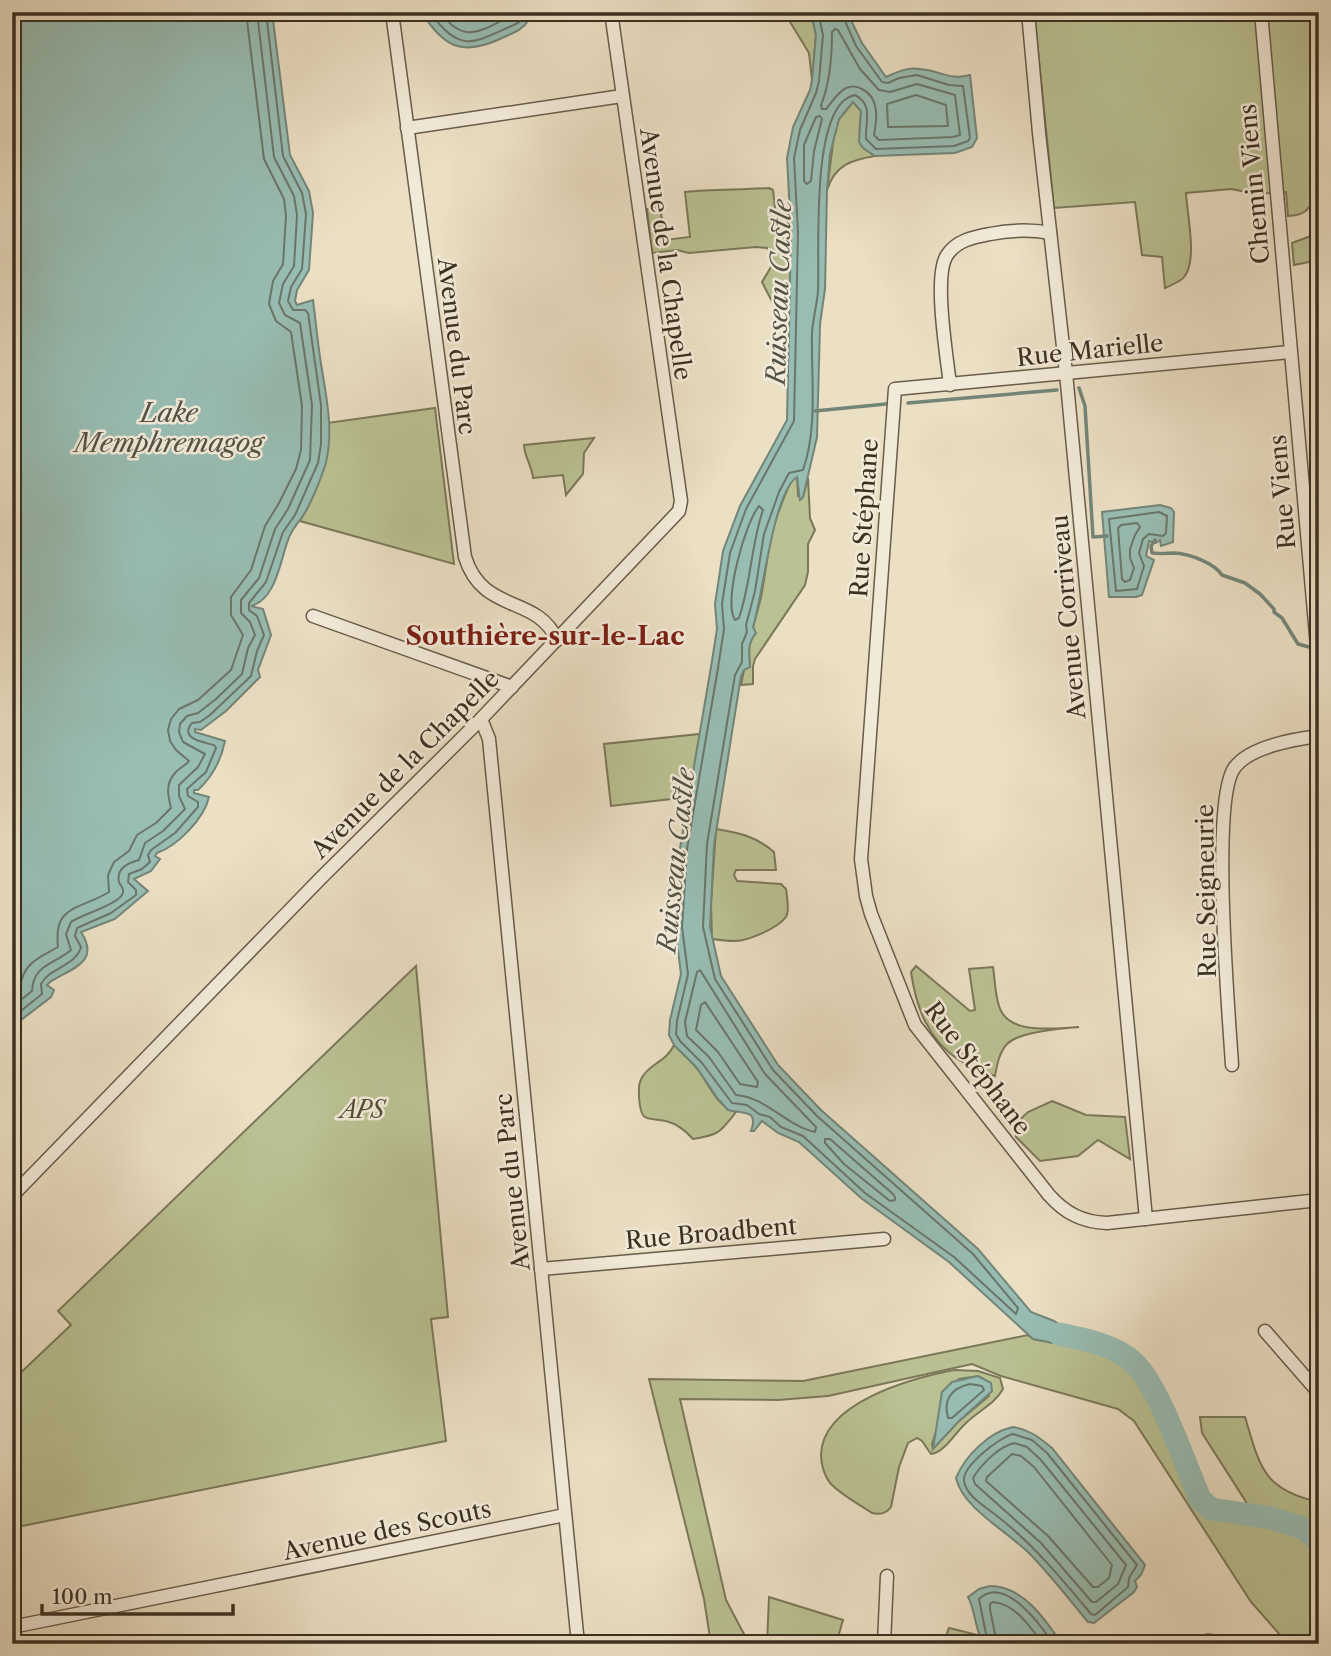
<svg xmlns="http://www.w3.org/2000/svg" width="1331" height="1656" font-family="'Libre Caslon Text',serif">
<style>
.green{fill:#bac192;stroke:#7b785a;stroke-width:2;fill-rule:evenodd}
.water{fill:#98bdb3;stroke:#738579;stroke-width:2}
.lines{fill:none;stroke-linecap:round;stroke-linejoin:round}
.shore{stroke:#6a766a;stroke-width:2}
.stream{stroke:#738579;stroke-width:3.5}
.river{stroke:#98bdb3;stroke-width:23}
.street-casing{stroke:#685c4a;stroke-width:15}
.street{stroke:#f2ead9;stroke-width:12}
.labels{text-anchor:middle;dominant-baseline:central;stroke-width:5;stroke-linejoin:round;paint-order:stroke}
.street-label{font-size:24px;fill:#3c3021;stroke:#f2ead9}
.park-label{font-size:24px;font-style:italic;fill:#554d38;stroke:#f2ead9}
.water-label{font-size:26px;font-style:italic;fill:#535346;stroke:#f2ead9}
.neighbourhood-label{font-size:26px;font-weight:bold;fill:#7a1f14;stroke:#f2ead9}
</style>
<rect width="100%" height="100%" fill="#ebdfc4"/>
<filter id="stains"><feTurbulence type="fractalNoise" baseFrequency=".00286" numOctaves="4"/><feColorMatrix values="0 0 0 0 .2 0 0 0 0 .09 0 0 0 0 .02 0 0 0 .5 -.17"/></filter>
<radialGradient id="worn" r=".72"><stop offset=".6" stop-color="#630" stop-opacity="0"/><stop offset="1" stop-color="#630" stop-opacity=".3"/></radialGradient>
<!-- green -->
<g class="green">
<polygon points="784,12 811,12 816,35 812,80 809,53"/>
<path d="M1034 12H1319V193C1308 209 1307 215 1288 216L1286 192 1257 194 1231 189 1186 193C1187 214 1198 261 1184 277 1180 282 1171 285 1165 288L1162 257 1142 255 1135 202 1054 208Z"/>
<path d="M853 102 861 111C860 133 854 142 875 156 851 160 835 165 827 190L834 136 839 119Z"/>
<path d="M769 188 773 190 777 225 783 231 791 232 790 321 781 319 762 282C769 269 779 262 767 248L756 247 689 253 677 250 652 253 647 209 660 207 665 240 690 237 685 192C713 189 741 190 769 188Z"/>
<polygon points="1319,233 1319,260 1294,265 1292,243"/>
<path d="M435 408 454 564 300 521C316 488 331 460 327 423Z"/>
<path d="M594 438 584 453 583 474 566 495 563 475 533 478C532 466 524 456 524 445Z"/>
<path d="M797 476 798 496 803 497 808 478 810 518 815 530 808 544V572L805 585 755 659 753 666V684L741 685 744 670 750 664C746 641 756 620 761 597 765 577 767 557 771 538 775 519 783 499 791 481Z"/>
<polygon points="700,734 689,797 611,806 604,744"/>
<path d="M716 829C740 833 755 836 774 852L776 870H736L734 875 737 881 781 884 786 889C787 897 790 910 786 917 778 928 748 941 735 941 727 941 719 940 712 939L711 903Z"/>
<polygon points="416,966 448,1317 431,1319 446,1441 12,1528 12,1381 71,1325 58,1311"/>
<path d="M916 966 970 1011 975 1010 969 969 993 967C995 980 995 994 999 1006 1008 1036 1055 1028 1079 1027 1061 1029 1020 1031 1007 1044 999 1053 997 1065 995 1076 983 1071 970 1067 959 1060 928 1040 916 1007 911 972Z"/>
<path d="M674 1045C682 1053 691 1060 698 1070 709 1084 717 1107 736 1112 720 1132 720 1135 693 1139 686 1131 677 1124 666 1121 645 1117 641 1123 639 1097 639 1090 638 1082 643 1076 651 1063 666 1062 674 1045Z"/>
<polygon points="1052,1101 1086,1115 1125,1117 1130,1159 1098,1140 1078,1156 1040,1161 1016,1137 1014,1125 1028,1112"/>
<path d="M1028 1335 1033 1339 1079 1348 1087 1340C1102 1344 1120 1352 1132 1361 1155 1378 1187 1468 1200 1499L1211 1509 1255 1516 1202 1433 1200 1417H1245C1260 1467 1263 1490 1319 1502V1644H1288L1251 1602 1134 1421 1118 1409 1001 1376 972 1364 828 1396 778 1400 680 1399 726 1600 745 1636 754 1644H711L704 1599 649 1379 803 1381Z"/>
<path d="M954 1370 978 1371 1000 1378 1003 1389C995 1404 978 1411 965 1424 955 1433 945 1452 931 1454L922 1441 917 1438 908 1443 899 1467 891 1507C886 1514 880 1515 872 1513 859 1504 843 1496 832 1485 825 1478 821 1465 821 1455 822 1402 913 1378 954 1370ZM978 1376 989 1396 958 1422 933 1449 932 1444 939 1422 942 1392 959 1379Z"/>
<polygon points="769,1597 843,1620 836,1644 767,1644"/>
<polygon points="949,1628 978,1635 981,1641 987,1644 943,1644"/>
</g>
<!-- water -->
<g class="water">
<path d="M12 12H272L290 155 309 191 313 213 309 270 297 290 295 301 297 305 313 300C316 323 318 347 322 370 327 400 334 435 325 466 320 481 309 509 300 520 294 528 290 533 287 543 280 563 275 600 251 606L263 609 271 635 258 670 260 677 226 711 201 730 195 729V732L225 741C221 761 213 776 198 790H194V793L209 797C204 819 177 846 157 853L155 856 160 859 151 871 134 879 148 891 115 919 81 932C101 963 71 968 50 982L47 985 54 990 51 997 12 1027Z"/>
<path d="M421 12H528V21C522 31 510 34 500 39 460 57 444 46 421 12Z"/>
<path d="M811 12H847L862 43 886 77C897 72 907 67 920 69 939 70 950 81 970 75L977 138 972 147 955 153 875 156 863 148 859 142 861 111 853 102 839 119 830 154 827 190 825 289 820 324 817 437 803 497 800 500 797 477C773 492 763 596 753 627L756 633C747 644 749 653 750 667L744 670 741 676 714 845 710 927 721 976 778 1065 821 1110 978 1249 1031 1312 1054 1321 1063 1327 1083 1331 1087 1340 1080 1348 1033 1339 949 1262 861 1198 799 1142 778 1133 762 1121 754 1131H751C759 1109 743 1114 728 1110L718 1099 697 1068 674 1045 669 1035 670 1020 681 974 675 927 680 848 711 667 717 629 715 604 723 551 740 506 787 420 791 232 787 158 793 127 810 90 812 80 816 35Z"/>
<polygon points="1160,505 1171,508 1174,512 1173,542 1161,546 1160,540 1156,543 1149,541 1146,556 1154,560 1142,595 1136,597 1109,597 1102,512"/>
<polygon points="978,1376 991,1383 992,1391 958,1422 933,1449 942,1392 952,1382"/>
<path d="M1013 1427C1030 1430 1039 1437 1052 1448L1145 1565 1141 1575 1135 1581 1137 1587 1134 1592 1094 1623 1088 1622C1069 1599 1051 1576 1031 1555 1009 1532 963 1509 956 1478 965 1456 989 1432 1013 1427Z"/>
<path d="M990 1586C1023 1586 1045 1619 1062 1644H987C975 1638 976 1610 968 1597L979 1589Z"/>
<polygon points="1207,1634 1215,1635 1231,1644 1197,1644"/>
</g>
<g class="lines">
<!-- shore -->
<g class="shore">
<path d="M430 12C461 56 475 42 518 23L521 20V12"/>
<path d="M440 12C464 45 480 31 511 16L512 12"/>
<path d="M818 12 823 35 819 81 816 93 800 130 794 158 798 232 794 421 746 509 730 553 722 604 724 629 718 668 687 849 682 927 688 974 677 1021 676 1034 680 1041 702 1063 732 1103 747 1105 759 1114 770 1117 781 1127 803 1136 865 1193 954 1257 1016 1314 1018 1308 973 1254 817 1116 773 1070 715 979 703 927 707 844 735 675 742 662V644L747 632 746 625 755 591 764 534 779 492 789 473 803 470C818 428 811 377 812 333 813 318 817 305 818 291 820 255 809 103 855 95 874 105 865 122 866 139L876 149 954 146 968 141 970 138 963 86 949 85 917 75 899 78 888 83 882 82 856 46 841 12"/>
<path d="M835 29 838 30 860 69 879 90 890 92 917 84 955 95 960 135 953 137 879 140 874 135C877 119 880 98 862 89 857 86 851 86 846 88 838 92 832 102 826 109H822L821 105C830 83 832 56 832 32Z"/>
<polygon points="916,95 946,105 948,126 888,127 887,104"/>
<polygon points="820,116 822,119 814,151 811,181 807,184 804,181 804,145 816,117"/>
<path d="M759 506 763 510C751 545 751 583 739 618L735 620C723 601 745 523 759 506Z"/>
<polygon points="1159,512 1167,516 1166,533 1163,536 1149,534 1143,539 1139,553 1144,566 1137,589 1116,591 1109,519"/>
<polygon points="1137,523 1140,527 1135,535 1130,549 1130,558 1134,568 1130,580 1125,582 1122,579 1118,528 1121,525"/>
<path d="M700 970 765 1074 816 1127 815 1132C788 1127 766 1097 736 1095L709 1057 687 1036 685 1022 697 972Z"/>
<path d="M12 994C25 983 19 977 29 966 37 957 48 953 58 947 53 904 80 910 109 892L108 875 114 862 129 851 137 835 156 823 171 808C168 796 165 784 175 773 179 768 185 766 189 761L176 750 170 741 168 730 171 719 179 709 198 700 231 670 243 635 231 615V597L251 570 265 526 279 503 296 469 301 450 302 406 291 332 276 321 269 304 273 281 283 264 286 216 284 199 264 159 246 12"/>
<polygon points="705,1002 758,1082 757,1087 740,1084 718,1052 696,1030 701,1005"/>
<path d="M12 1007 32 991C33 965 53 965 71 950L66 934 71 922C80 915 123 903 123 892 124 888 120 885 119 882 116 868 128 863 139 860L145 843 163 831 185 809 179 796V785L198 767 205 754 183 742 179 732 180 724 187 716 198 713 216 699 242 674 248 648 255 635 250 622 241 613V600L259 578 275 529 288 509 310 460 312 405 300 323 285 315 279 303 283 284 294 266 297 215 294 196 274 157 257 12"/>
<path d="M12 1018 42 994 41 984C50 967 75 967 81 947L75 936 77 928 111 913 136 895V890L128 882 129 874 142 869 150 862 148 855 151 850 175 833 198 807V802L188 796 187 789 206 772 216 748 214 745C203 742 179 739 192 723L200 722 210 715 251 676 257 651 264 635 257 616 249 610V603L266 582 283 532 295 515 318 463 321 444V405L308 313 305 310H293L288 301 291 287 302 269 306 214 302 193 283 156 266 12"/>
<polygon points="825,1139 830,1139 893,1194 895,1197 895,1200 890,1201 844,1164 825,1143"/>
<path d="M970 1384 982 1386 984 1390 952 1418H948C943 1400 951 1388 970 1384Z"/>
<path d="M1013 1434 1032 1440 1047 1453 1137 1565 1129 1578 1128 1587 1095 1615 1091 1614C1062 1579 1033 1544 997 1516 986 1507 966 1496 964 1481 962 1466 1000 1437 1013 1434Z"/>
<path d="M1014 1443 1027 1447 1041 1460 1126 1565 1118 1584 1096 1602H1092L1041 1543 975 1484 973 1478C981 1465 998 1447 1014 1443Z"/>
<polygon points="1012,1454 1021,1456 1034,1467 1112,1565 1109,1578 1098,1587 1093,1587 1048,1536 986,1481 987,1477"/>
<path d="M988 1644 979 1599C1004 1574 1041 1625 1053 1644"/>
<path d="M997 1644 990 1609V1604L993 1602C1016 1604 1030 1627 1043 1644"/>
</g>
<!-- stream -->
<g class="stream">
<polyline points="1079,388 1085,406 1093,537 1107,536"/>
<polyline points="908,403 1057,390"/>
<polyline points="815,411 886,404"/>
<path d="M1155 540 1151 546 1152 553C1160 554 1167 553 1175 553 1190 554 1214 563 1222 575L1245 583 1260 594 1274 609V612L1282 618 1298 644 1309 647"/>
</g>
<!-- river -->
<path class="river" d="M1059 1334C1083 1339 1116 1345 1134 1363 1159 1386 1185 1464 1200 1499L1211 1509 1271 1518 1303 1528 1319 1541"/>
<defs>
<g id="street">
<path d="M392 12 465 557C483 615 537 594 557 640"/>
<polyline points="1028,12 1039,133 1066,373 1146,1219"/>
<polyline points="1261,12 1319,669"/>
<polyline points="407,128 622,96"/>
<path d="M1290 352 895 389 861 859 866 896 871 914 915 1025 1049 1195C1065 1213 1082 1222 1107 1223L1319 1200"/>
<path d="M950 385C947 357 933 276 947 255 957 240 974 237 990 234 1011 230 1029 229 1050 233"/>
<polyline points="313,616 512,687"/>
<polyline points="481,719 489,739 578,1644"/>
<path d="M1232 1065C1229 1015 1210 798 1235 767 1250 747 1295 739 1319 736"/>
<polyline points="12,1196 320,879 481,719 679,511 681,501 611,12"/>
<polyline points="541,1269 884,1239"/>
<polyline points="1265,1331 1319,1393"/>
<polyline points="12,1627 565,1515"/>
<polyline points="884,1644 887,1576"/>
</g>
</defs>
<!-- street casing -->
<use href="#street" class="street-casing"/>
<!-- street -->
<use href="#street" class="street"/>
</g>
<g class="labels">
<!-- street labels -->
<g class="street-label">
<text transform="translate(1254 184) rotate(-95)">Chemin Viens</text>
<text transform="translate(666 254) rotate(82)">Avenue de la Chapelle</text>
<text transform="translate(457 346) rotate(83)">Avenue du Parc</text>
<text transform="translate(1090 350) rotate(-6)">Rue Marielle</text>
<text transform="translate(1282 492) rotate(-95)">Rue Viens</text>
<text transform="translate(864 518) rotate(-86)">Rue Stéphane</text>
<text transform="translate(1068 617) rotate(-95)">Avenue Corriveau</text>
<text transform="translate(405 764) rotate(-45)">Avenue de la Chapelle</text>
<text transform="translate(1206 891) rotate(-91)">Rue Seigneurie</text>
<text transform="translate(978 1068) rotate(53)">Rue Stéphane</text>
<text transform="translate(512 1182) rotate(-96)">Avenue du Parc</text>
<text transform="translate(711 1233) rotate(-5)">Rue Broadbent</text>
<text transform="translate(387 1530) rotate(-12)">Avenue des Scouts</text>
</g>
<!-- park labels -->
<g class="park-label">
<text x="362" y="1109">APS</text>
</g>
<!-- water labels -->
<g class="water-label">
<text transform="translate(779 292) rotate(-88)">Ruisseau Castle</text>
<text x="169" y="413">Lake<tspan x="169" dy="30">Memphremagog</tspan></text>
<text transform="translate(676 860) rotate(-84)">Ruisseau Castle</text>
</g>
<!-- neighbourhood labels -->
<g class="neighbourhood-label">
<text x="545" y="636">Southière-sur-le-Lac</text>
</g>
</g>
<!-- margin -->
<rect width="1331" height="1656" fill="none" stroke="#ebdfc4" stroke-width="42"/>
<rect x="14" y="14" width="1303" height="1628" fill="none" stroke="#3c3021" stroke-width="3.5"/>
<rect x="21" y="21" width="1289" height="1614" fill="none" stroke="#3c3021" stroke-width="2"/>
<!-- scale -->
<path d="M42 1604v10h191v-10" fill="none" stroke="#3c3021" stroke-width="3.5"/>
<text x="52" y="1604" font-size="21" fill="#3c3021" stroke="#f2ead9" stroke-width="5" paint-order="stroke">100 m</text>
<rect width="100%" height="100%" filter="url(#stains)"/>
<rect width="100%" height="100%" fill="url(#worn)"/>
</svg>
